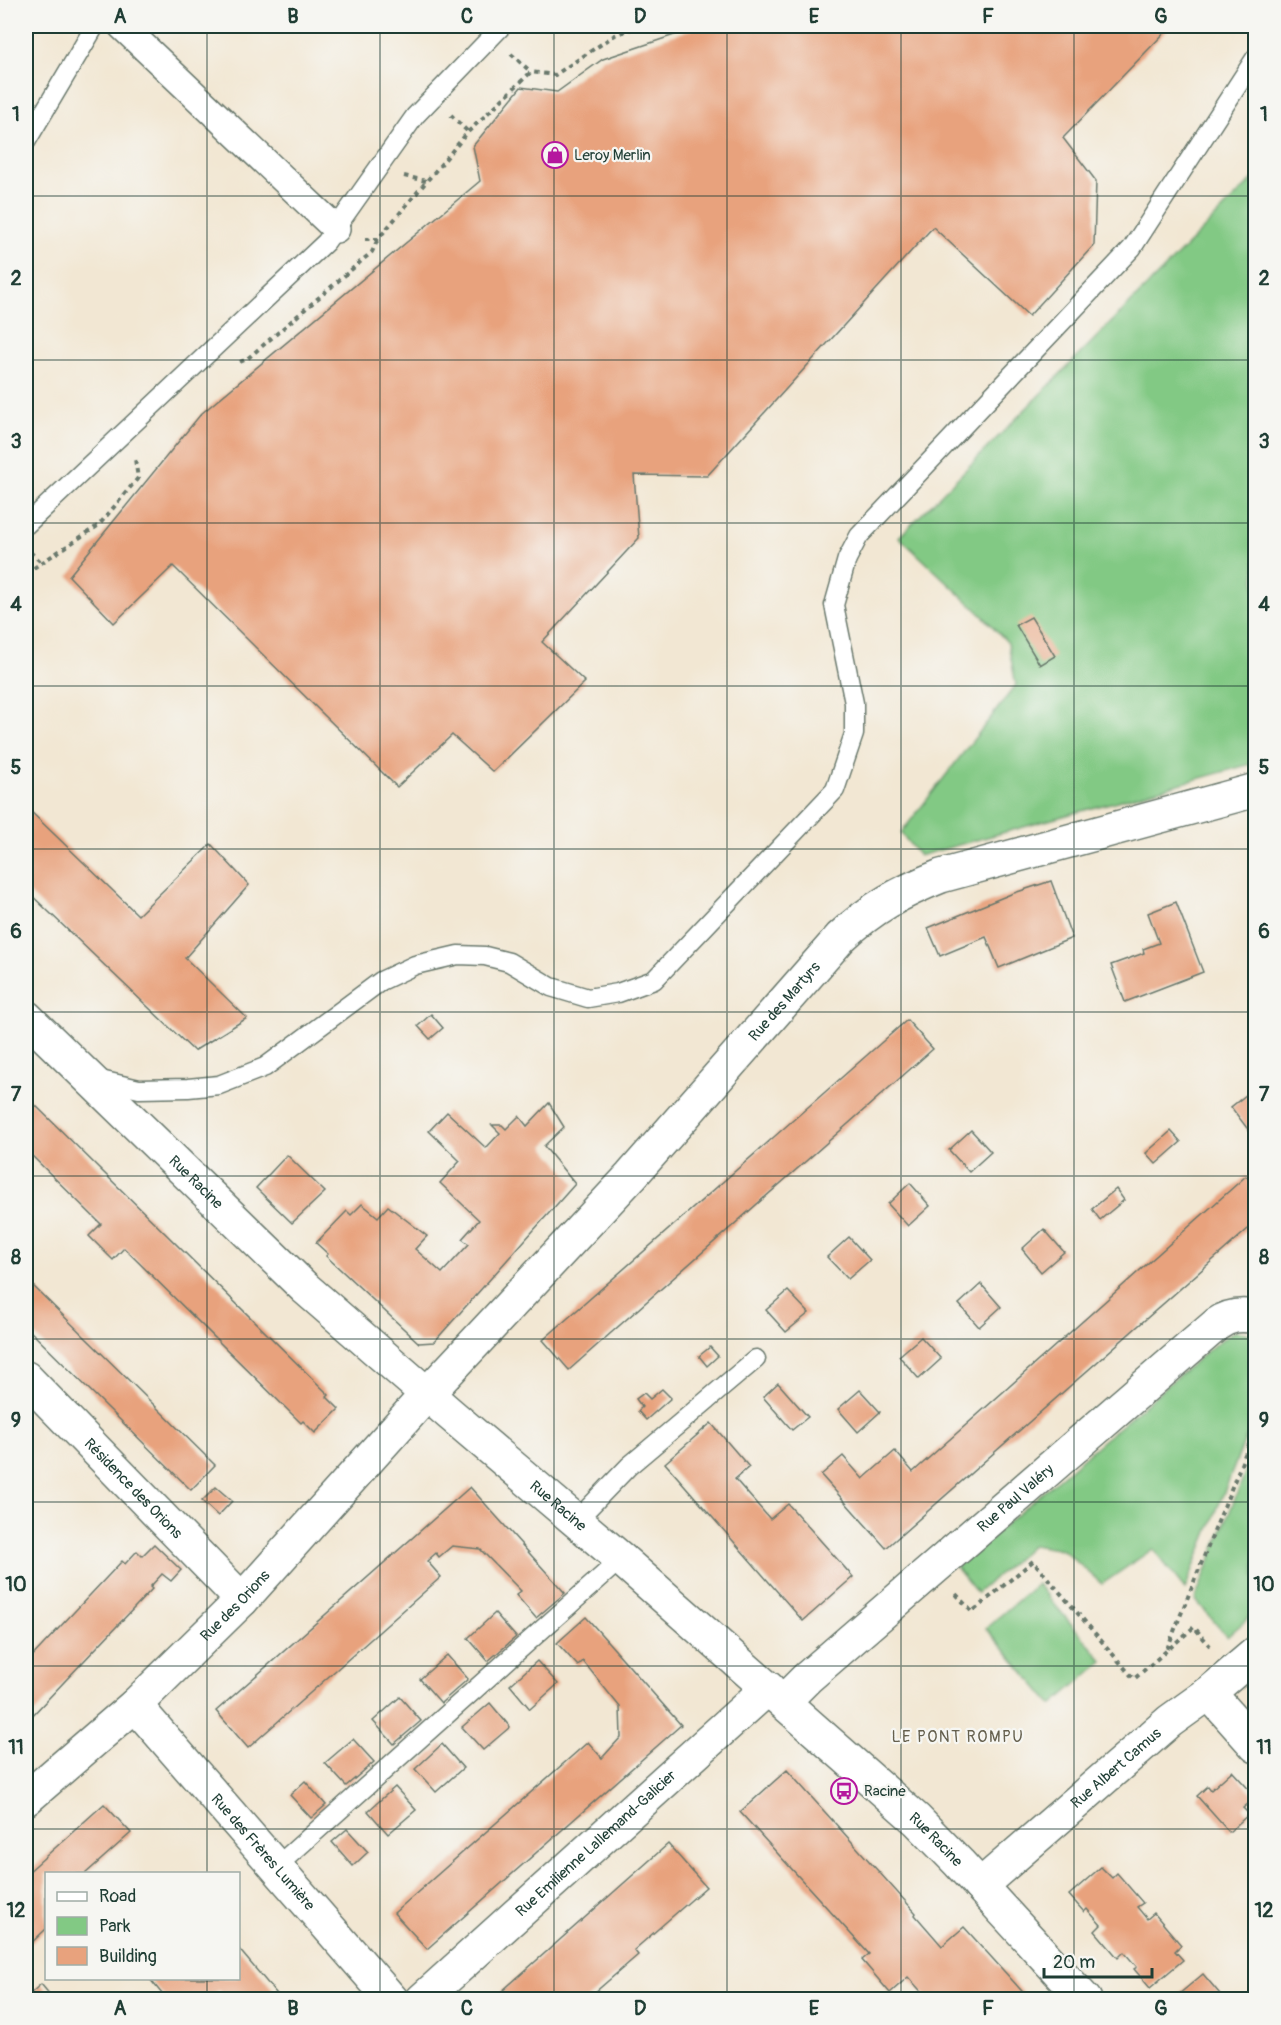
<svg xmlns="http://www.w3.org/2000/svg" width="1281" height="2025" font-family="Pangolin,sans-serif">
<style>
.green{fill:#82c984;stroke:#50835c;stroke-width:1.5}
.building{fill:#e8a27d}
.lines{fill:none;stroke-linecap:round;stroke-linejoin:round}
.service-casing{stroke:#69786c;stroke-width:21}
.pedestrian-casing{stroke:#69786c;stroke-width:30}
.minor-casing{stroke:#69786c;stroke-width:36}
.tertiary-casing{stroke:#69786c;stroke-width:36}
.path{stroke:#69786c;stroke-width:4;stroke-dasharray:4.5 4.5;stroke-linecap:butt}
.service{stroke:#fff;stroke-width:18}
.pedestrian{stroke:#fff;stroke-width:27}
.minor{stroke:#fff;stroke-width:33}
.tertiary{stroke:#fff;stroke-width:33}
.grid{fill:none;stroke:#1f3d34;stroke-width:1.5;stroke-opacity:0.55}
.labels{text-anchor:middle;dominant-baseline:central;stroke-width:4.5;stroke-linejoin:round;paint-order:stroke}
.poi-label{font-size:15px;fill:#1f3d34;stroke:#f6f6f2;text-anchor:start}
.street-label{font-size:15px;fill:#1f3d34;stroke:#f6f6f2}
.neighbourhood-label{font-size:16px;letter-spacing:1.5px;fill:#65604e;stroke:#f6f6f2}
.neatline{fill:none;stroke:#1f3d34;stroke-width:2}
.grid-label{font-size:20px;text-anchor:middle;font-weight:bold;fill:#1f3d34}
</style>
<rect width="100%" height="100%" fill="#f6f6f2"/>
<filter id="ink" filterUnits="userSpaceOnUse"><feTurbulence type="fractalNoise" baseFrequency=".0167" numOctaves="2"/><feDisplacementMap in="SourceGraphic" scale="12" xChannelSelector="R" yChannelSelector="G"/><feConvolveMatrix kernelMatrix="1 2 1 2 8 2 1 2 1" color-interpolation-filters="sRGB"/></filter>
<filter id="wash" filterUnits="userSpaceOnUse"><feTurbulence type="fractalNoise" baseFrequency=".008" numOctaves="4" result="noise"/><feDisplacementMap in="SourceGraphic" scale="24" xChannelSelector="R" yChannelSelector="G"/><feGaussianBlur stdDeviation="1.35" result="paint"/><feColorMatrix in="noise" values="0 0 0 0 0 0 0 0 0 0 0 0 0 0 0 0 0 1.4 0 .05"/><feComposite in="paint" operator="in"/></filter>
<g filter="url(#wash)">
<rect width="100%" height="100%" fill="#f2e7d3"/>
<!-- green -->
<g class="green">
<polygon points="1255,177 1255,763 919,856 901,833 1016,685 1008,643 984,617 899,537"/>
<polygon points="1235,1331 1255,1335 1255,1415 1185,1589 1153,1549 1102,1584 1063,1550 1032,1545 977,1593 956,1567 1219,1341"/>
<polygon points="1255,1448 1255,1612 1227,1637 1195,1599"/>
<polygon points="1037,1584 1103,1661 1052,1705 986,1628"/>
</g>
<g id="blocks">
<!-- building -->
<g class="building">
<polygon points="701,26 1171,26 1063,138 1096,181 1094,245 1029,316 933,227 707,476 634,475 639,538 542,642 585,682 493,772 452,735 397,787 173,566 114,623 69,576 201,414 480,181 473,146 521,87 557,92 603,59"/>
<polygon points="1031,617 1055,656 1040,665 1016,625"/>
<polygon points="26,807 138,915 211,844 249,885 185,958 247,1018 194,1051 26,890"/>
<polygon points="1051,881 1072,938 999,968 986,937 940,956 928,928 1011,894"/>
<polygon points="1176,902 1203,972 1125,1002 1111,965 1144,953 1143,949 1159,943 1148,913"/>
<polygon points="431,1014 443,1028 430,1039 418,1026"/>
<polygon points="907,1020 933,1049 569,1370 543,1340"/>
<polygon points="1256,1087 1256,1140 1231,1107"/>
<polygon points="26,1096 329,1395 327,1397 339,1409 315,1433 303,1421 301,1423 124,1248 113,1260 89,1236 101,1224 26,1150"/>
<polygon points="549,1103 564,1127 544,1146 575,1184 434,1342 419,1343 326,1256 328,1254 316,1243 347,1211 351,1215 362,1204 378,1217 388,1206 427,1236 415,1249 442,1273 469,1244 462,1239 479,1220 440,1183 460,1161 429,1131 447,1112 486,1148 500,1133 492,1125 502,1125 506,1129 519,1116 527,1126"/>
<polygon points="971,1130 991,1152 969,1172 949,1150"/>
<polygon points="1171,1131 1181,1142 1156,1164 1146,1153"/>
<polygon points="287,1155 325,1192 292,1223 256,1188"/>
<polygon points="1246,1176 1256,1187 1256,1222 886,1548 821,1475 843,1456 863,1479 895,1451 913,1472"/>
<polygon points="910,1183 930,1206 908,1226 888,1204"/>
<polygon points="1116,1189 1124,1200 1100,1220 1092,1209"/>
<polygon points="1044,1229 1064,1252 1041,1272 1022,1249"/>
<polygon points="849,1237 870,1260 848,1279 827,1257"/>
<polygon points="26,1279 215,1465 191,1490 26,1327"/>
<polygon points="981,1284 1001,1307 979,1327 959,1304"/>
<polygon points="788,1291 809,1313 786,1332 766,1310"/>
<polygon points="921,1337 941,1359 919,1379 899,1356"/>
<polygon points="710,1347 718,1356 707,1366 699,1356"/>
<polygon points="778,1383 808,1417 792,1430 763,1397"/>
<polygon points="662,1389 671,1398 646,1420 638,1411 642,1407 636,1399 644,1393 650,1399"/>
<polygon points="860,1390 880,1412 858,1432 838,1409"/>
<polygon points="711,1423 749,1467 735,1479 770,1519 788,1504 853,1577 803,1621 665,1463"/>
<polygon points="216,1487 232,1501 218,1516 202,1501"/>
<polygon points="470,1487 565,1593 536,1618 516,1595 521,1591 480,1549 452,1546 439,1557 436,1553 427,1561 441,1577 248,1748 216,1711"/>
<polygon points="154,1544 181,1570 171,1581 162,1574 150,1587 152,1589 28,1720 26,1717 26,1663 122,1561 125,1564 137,1551 142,1556"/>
<polygon points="495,1613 516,1637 488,1661 468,1638"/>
<polygon points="586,1617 681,1725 427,1949 394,1913 588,1742 602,1758 621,1737 620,1707 583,1661 578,1666 557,1643"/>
<polygon points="447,1655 468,1679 441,1703 420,1679"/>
<polygon points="537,1661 558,1684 530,1709 510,1685"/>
<polygon points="400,1697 421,1721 394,1744 373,1721"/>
<polygon points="490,1703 510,1727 483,1750 462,1727"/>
<polygon points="353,1739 374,1762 346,1786 325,1763"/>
<polygon points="442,1744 463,1768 436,1792 415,1769"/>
<polygon points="787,1770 916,1913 915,1915 942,1946 964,1927 1030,2000 929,2000 908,1977 890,1993 862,1960 869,1954 740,1812"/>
<polygon points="1232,1771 1256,1797 1243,1808 1249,1814 1229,1832 1197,1796 1208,1786 1211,1790"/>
<polygon points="305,1781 326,1805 311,1818 290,1795"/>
<polygon points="395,1787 416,1810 388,1834 368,1811"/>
<polygon points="104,1804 131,1833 85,1874 46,1874 46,1929 26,1948 26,1874"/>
<polygon points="347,1829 368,1852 353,1866 332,1842"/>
<polygon points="668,1844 706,1887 634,1950 638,1955 586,2000 492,2000"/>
<polygon points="1101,1867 1112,1878 1117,1873 1143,1903 1137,1907 1147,1919 1154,1913 1181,1945 1175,1951 1183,1960 1150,1988 1134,1969 1137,1967 1124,1952 1118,1958 1095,1931 1101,1925 1087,1909 1084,1912 1069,1895"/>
<polygon points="238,1948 282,2000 227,2000 219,1990 208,2000 167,2000 149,1978 238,1978"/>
<polygon points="1203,1974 1225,2000 1172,2000"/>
<polygon points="41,1984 51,1996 54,2000 36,2000 31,1993"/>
</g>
</g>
</g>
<g filter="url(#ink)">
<use href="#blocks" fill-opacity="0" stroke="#69786c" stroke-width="1.5"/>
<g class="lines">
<defs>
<g id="service">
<polyline points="26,142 95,26"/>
<polyline points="26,525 326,242 415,116 502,26"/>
<polyline points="96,1079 139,1089 188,1088 219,1085 265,1067 381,981 415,965 458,955 485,956 509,962 551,987 588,998 618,993 654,980 835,790 854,734 854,703 834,605 847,559 859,536 1132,248 1256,57"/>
<polyline points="576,1521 629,1466 756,1359"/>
<polyline points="276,1867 621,1559"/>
</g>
<polyline id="pedestrian" points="122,26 336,229"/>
<g id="minor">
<path id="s1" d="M26 1378 242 1600"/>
<path id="s2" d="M427 1394 631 1176 841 937C873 907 901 892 941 876L1256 790"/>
<polyline points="1209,1693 1256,1746"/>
<path id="s3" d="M784 1701 807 1678 1217 1324C1229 1315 1241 1314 1256 1317"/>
<path id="s4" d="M135 1705 392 2000"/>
<path id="s5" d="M980 1886 1170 1721 1209 1693 1256 1653"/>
<path id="s6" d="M422 2000 768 1688"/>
</g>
<g id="tertiary">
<path id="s7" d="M26 1017 305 1288 450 1414 621 1559 917 1820 959 1863 1085 2000"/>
<path id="s8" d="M26 1799 135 1705 242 1600 427 1394"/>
</g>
</defs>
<!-- service casing -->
<use href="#service" class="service-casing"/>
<!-- pedestrian casing -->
<use href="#pedestrian" class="pedestrian-casing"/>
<!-- minor casing -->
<use href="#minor" class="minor-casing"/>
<!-- tertiary casing -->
<use href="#tertiary" class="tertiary-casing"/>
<!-- path -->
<g class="path">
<polyline points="511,54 531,72"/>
<polyline points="451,115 468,132"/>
<polyline points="404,176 426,181"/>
<polyline points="365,239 378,239 468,132 531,72 555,75 615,35 639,26"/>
<polyline points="240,362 247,359 372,252 378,239"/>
<polyline points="30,552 41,562"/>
<polyline points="26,573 99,525 138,478 135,459"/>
<polyline points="956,1594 972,1612 1033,1561 1134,1679 1194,1627 1210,1646"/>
<polyline points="1167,1649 1256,1427"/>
</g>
<!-- service -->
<use href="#service" class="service"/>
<!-- pedestrian -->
<use href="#pedestrian" class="pedestrian"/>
<!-- minor -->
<use href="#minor" class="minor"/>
<!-- tertiary -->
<use href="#tertiary" class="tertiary"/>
</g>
</g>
<!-- grid -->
<path class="grid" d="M207 26V1874M380 26V2000M554 26V2000M727 26V2000M901 26V2000M1074 26V2000M26 196H1256M26 360H1256M26 523H1256M26 686H1256M26 849H1256M26 1012H1256M26 1176H1256M26 1339H1256M26 1502H1256M26 1666H1256M26 1829H1256M207 1978V2000"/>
<!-- icons -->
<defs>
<symbol id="shop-ring" viewBox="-11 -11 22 22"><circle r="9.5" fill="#f6f6f2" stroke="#b5179e" stroke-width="1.5"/><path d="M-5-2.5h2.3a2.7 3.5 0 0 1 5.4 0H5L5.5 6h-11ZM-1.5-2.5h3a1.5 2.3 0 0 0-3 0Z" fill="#b5179e"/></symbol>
<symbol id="bus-ring" viewBox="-11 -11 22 22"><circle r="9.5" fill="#f6f6f2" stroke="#b5179e" stroke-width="1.5"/><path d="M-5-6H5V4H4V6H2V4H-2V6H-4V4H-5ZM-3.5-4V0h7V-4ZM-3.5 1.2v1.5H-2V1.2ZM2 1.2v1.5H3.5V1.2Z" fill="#b5179e"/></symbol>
</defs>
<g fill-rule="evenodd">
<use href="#shop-ring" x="540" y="140" width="30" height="30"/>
<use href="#bus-ring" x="829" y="1776" width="30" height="30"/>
</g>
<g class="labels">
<!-- poi labels -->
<g class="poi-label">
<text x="574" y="155">Leroy Merlin</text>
<text x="864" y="1791">Racine</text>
</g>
<!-- street labels -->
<g class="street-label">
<text stroke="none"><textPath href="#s2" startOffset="531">Rue des Martyrs</textPath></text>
<text stroke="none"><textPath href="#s7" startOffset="237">Rue Racine</textPath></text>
<text stroke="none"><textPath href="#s1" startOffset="154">Résidence des Orions</textPath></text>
<text stroke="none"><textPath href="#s3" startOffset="308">Rue Paul Valéry</textPath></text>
<text stroke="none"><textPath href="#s7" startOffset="723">Rue Racine</textPath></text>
<text stroke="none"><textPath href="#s8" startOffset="285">Rue des Orions</textPath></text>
<text stroke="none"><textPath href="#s5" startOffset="180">Rue Albert Camus</textPath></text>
<text stroke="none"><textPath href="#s7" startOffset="1227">Rue Racine</textPath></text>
<text stroke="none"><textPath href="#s6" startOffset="234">Rue Emilienne Lallemand-Galicier</textPath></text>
<text stroke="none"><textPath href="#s4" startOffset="195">Rue des Frères Lumière</textPath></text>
</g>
<!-- neighbourhood labels -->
<g class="neighbourhood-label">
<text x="958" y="1737">LE PONT ROMPU</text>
</g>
</g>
<!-- margin -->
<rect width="1281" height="2025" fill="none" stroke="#f6f6f2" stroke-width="66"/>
<!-- legend -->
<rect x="45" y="1872" width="195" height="108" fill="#f6f6f2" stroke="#a0aca6" stroke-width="1.5"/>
<rect x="57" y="1892" width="30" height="9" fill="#ffffff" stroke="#a0aca6" stroke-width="1.5"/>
<text x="99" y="1902" font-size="18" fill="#1f3d34">Road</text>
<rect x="57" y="1917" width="30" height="18" fill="#82c984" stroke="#a0aca6" stroke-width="1.5"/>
<text x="99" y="1932" font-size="18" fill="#1f3d34">Park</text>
<rect x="57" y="1947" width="30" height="18" fill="#e8a27d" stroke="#a0aca6" stroke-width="1.5"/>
<text x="99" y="1962" font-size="18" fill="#1f3d34">Building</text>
<!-- scale -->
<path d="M1044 1968v9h108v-9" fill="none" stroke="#1f3d34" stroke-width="3"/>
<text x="1053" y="1968" font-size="18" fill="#1f3d34" stroke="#f6f6f2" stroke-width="4.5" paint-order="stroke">20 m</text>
<rect x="33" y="33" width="1215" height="1959" class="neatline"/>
<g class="grid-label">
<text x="120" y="23">A</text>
<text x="293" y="23">B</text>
<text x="467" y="23">C</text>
<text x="640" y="23">D</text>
<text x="814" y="23">E</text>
<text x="988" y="23">F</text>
<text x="1161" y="23">G</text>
<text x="16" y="121">1</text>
<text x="1264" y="121">1</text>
<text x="16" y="285">2</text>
<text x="1264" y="285">2</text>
<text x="16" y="448">3</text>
<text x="1264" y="448">3</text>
<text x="16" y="611">4</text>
<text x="1264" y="611">4</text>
<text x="16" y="774">5</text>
<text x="1264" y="774">5</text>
<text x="16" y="938">6</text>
<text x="1264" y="938">6</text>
<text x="16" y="1101">7</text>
<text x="1264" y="1101">7</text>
<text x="16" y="1264">8</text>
<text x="1264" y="1264">8</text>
<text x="16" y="1427">9</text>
<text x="1264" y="1427">9</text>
<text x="16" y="1591">10</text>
<text x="1264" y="1591">10</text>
<text x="16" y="1754">11</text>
<text x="1264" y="1754">11</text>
<text x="16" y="1917">12</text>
<text x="1264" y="1917">12</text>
<text x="120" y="2015">A</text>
<text x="293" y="2015">B</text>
<text x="467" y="2015">C</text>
<text x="640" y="2015">D</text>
<text x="814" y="2015">E</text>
<text x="988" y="2015">F</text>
<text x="1161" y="2015">G</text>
</g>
</svg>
